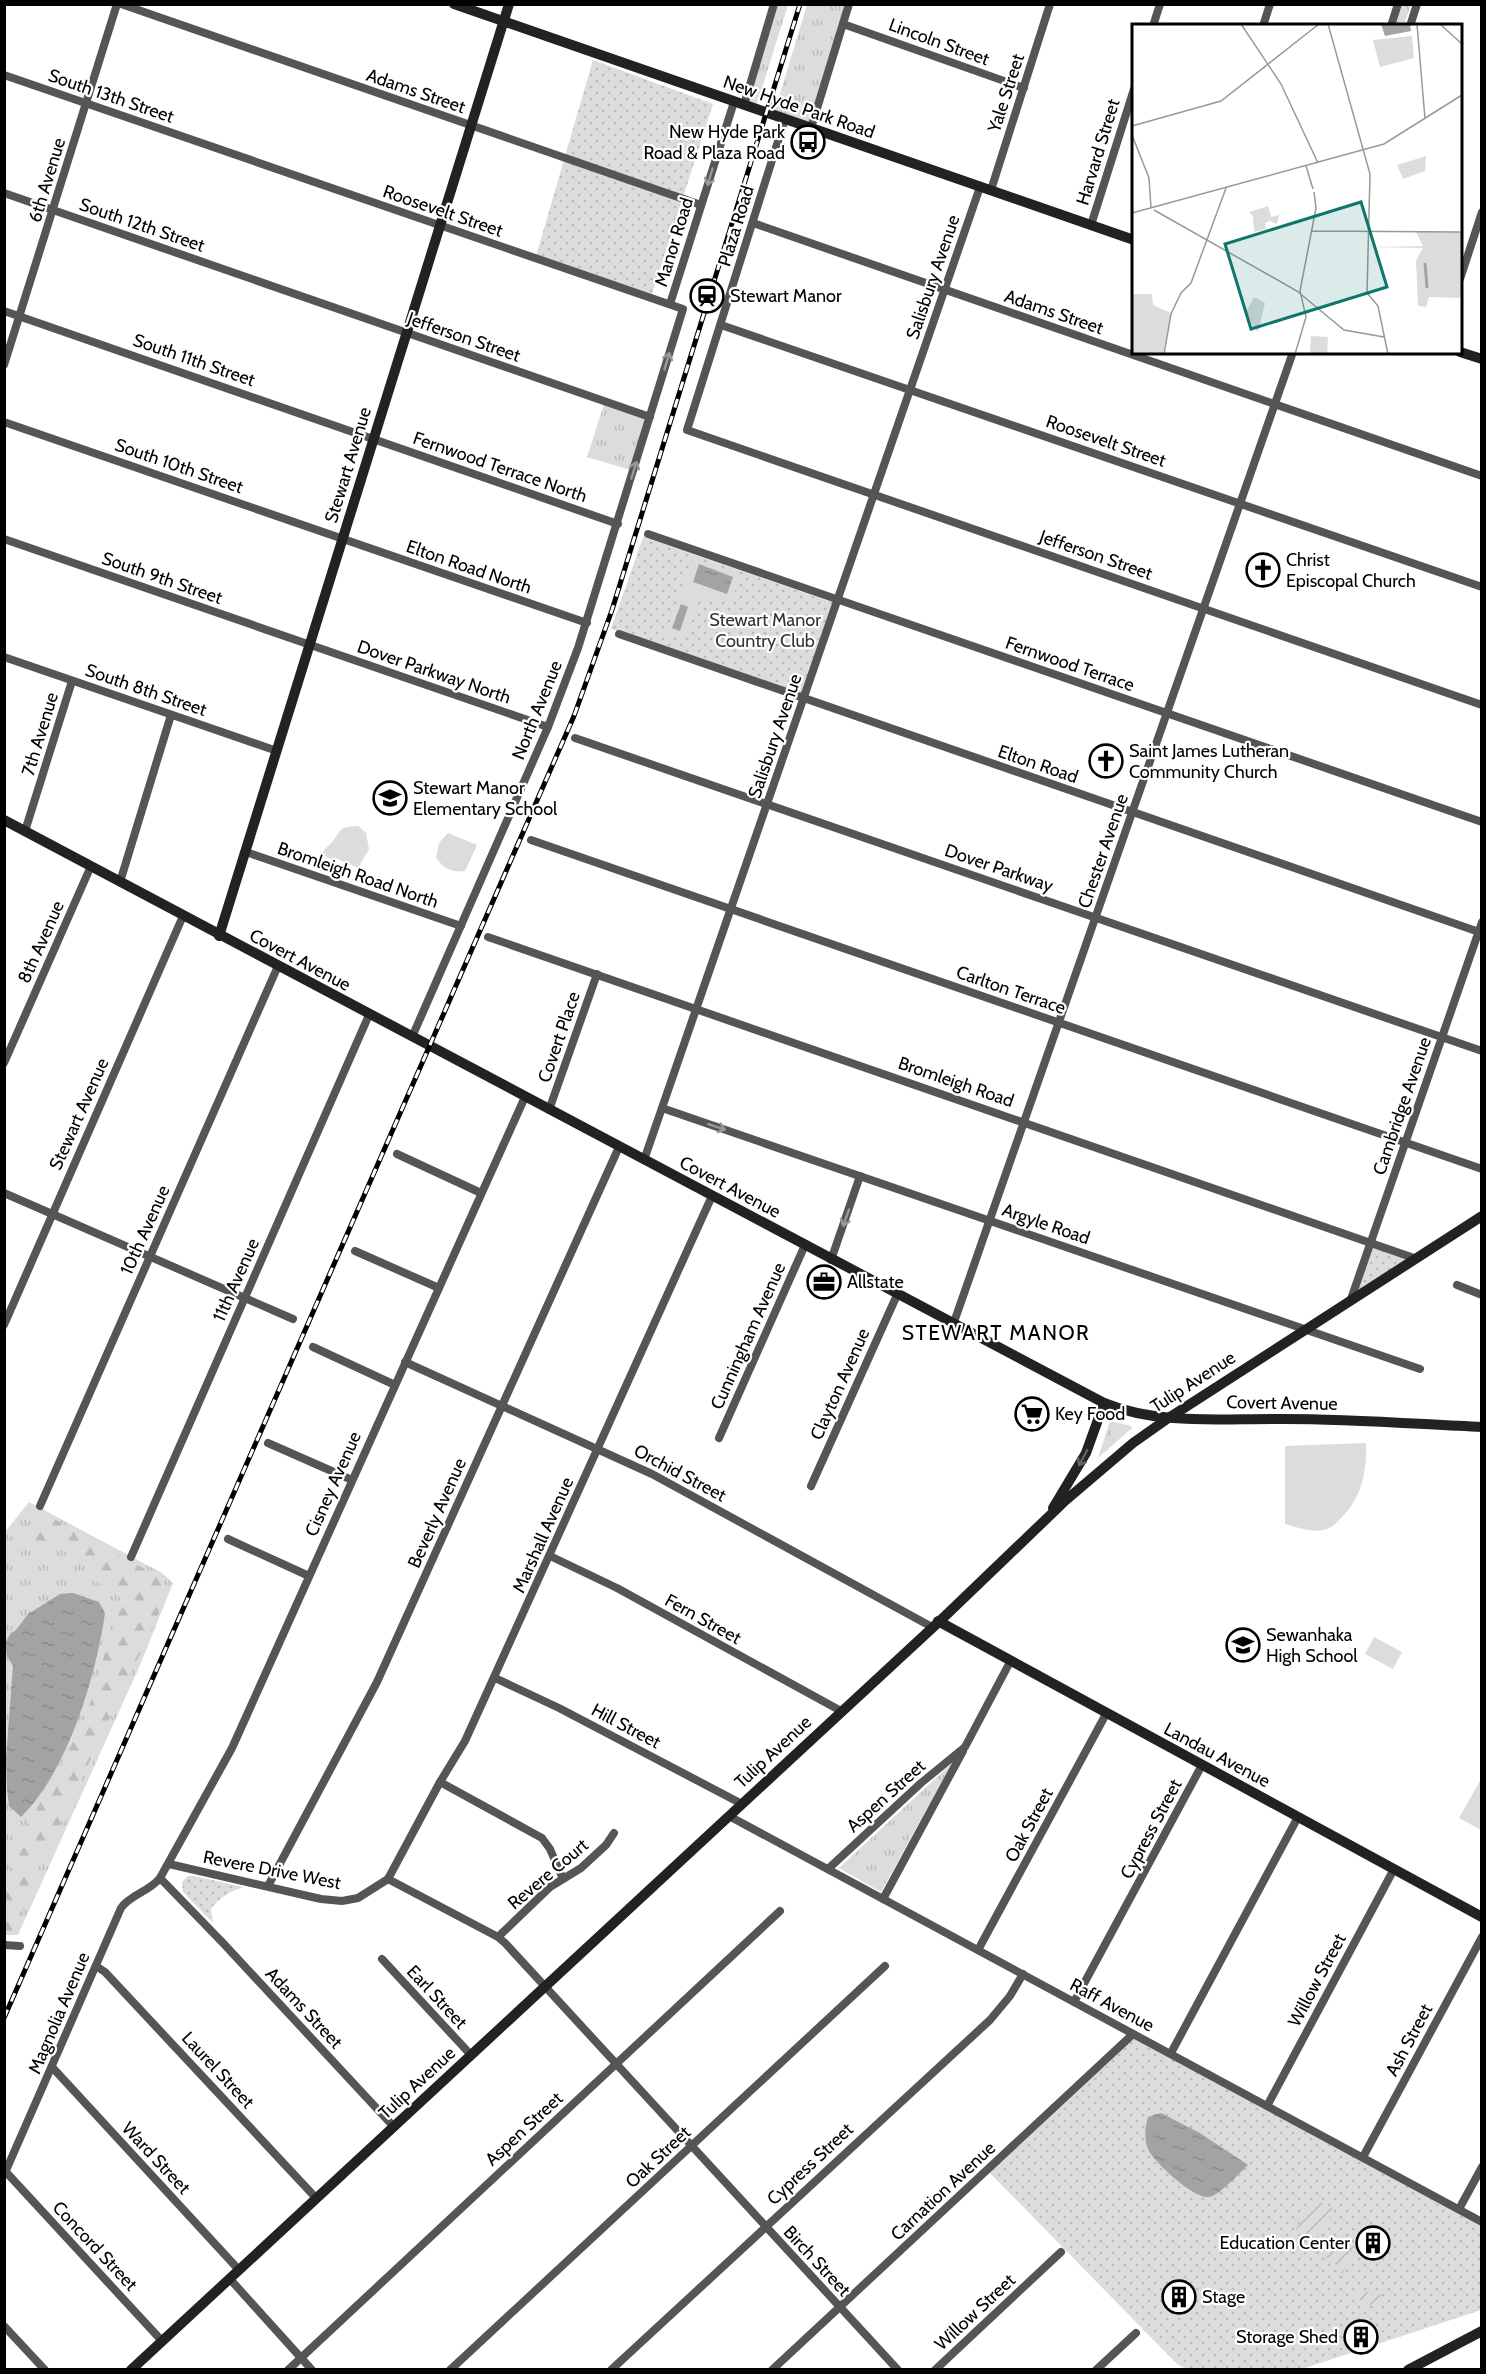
<svg xmlns="http://www.w3.org/2000/svg" width="1486" height="2374" font-family="Cabin,sans-serif">
<style>
.grass{fill:url(#grass-tufts)}
.forest{fill:url(#forest-firs)}
.park{fill:url(#park-dots)}
.garden{fill:url(#garden-furrows)}
.pitch{fill:#dcdcdc}
.water{fill:url(#water-ripples)}
.lines{fill:none;stroke-linecap:round;stroke-linejoin:round}
.street{stroke:#555;stroke-width:8}
.secondary{stroke:#222;stroke-width:10}
.rail-casing{stroke:#000;stroke-width:5}
.rail{stroke:#fff;stroke-width:3;stroke-dasharray:9;stroke-linecap:butt}
.oneway{stroke:#999}
.oneway2{stroke:#646464}
.labels{text-anchor:middle;dominant-baseline:central;stroke-width:4.5;stroke-linejoin:round;paint-order:stroke}
.street-label{font-size:18px;fill:#000;stroke:#fff}
.poi-label{font-size:18px;fill:#000;stroke:#fff;text-anchor:start}
.park-label{font-size:18px;fill:#333;stroke:#fff}
.quarter-label{font-size:21px;letter-spacing:1.5px;fill:#000;stroke:#fff}
.inset-river{fill:none;stroke:#a3a3a3;stroke-width:3}
.inset-road{fill:none;stroke:#999;stroke-width:1.5}
.view{fill:#0f766e;fill-opacity:0.15;stroke:#0f766e;stroke-width:3}
.inset-edge{fill:none;stroke:#000;stroke-width:3}
</style>
<defs>
<pattern id="grass-tufts" width="24" height="20" patternUnits="userSpaceOnUse" patternTransform="scale(1.5)"><rect width="24" height="20" fill="#dcdcdc"/><path d="M3 7l-1-3M5 7V3M7 7l1-3M15 17l-1-3M17 17v-4M19 17l1-3" fill="none" stroke="#bbb"/></pattern>
<pattern id="forest-firs" width="22" height="20" patternUnits="userSpaceOnUse" patternTransform="scale(1.5)"><rect width="22" height="20" fill="#dcdcdc"/><path d="M5 1l3.5 6h-7zM16 11l3.5 6h-7z" fill="#bbb"/></pattern>
<pattern id="park-dots" width="8" height="8" patternUnits="userSpaceOnUse" patternTransform="scale(1.5)"><rect width="8" height="8" fill="#dcdcdc"/><path d="M2 2h.1M6 6h.1" fill="none" stroke="#bbb" stroke-width="1.8" stroke-linecap="round"/></pattern>
<pattern id="garden-furrows" width="10" height="10" patternUnits="userSpaceOnUse" patternTransform="scale(1.5)"><rect width="10" height="10" fill="#dcdcdc"/><path d="M-1 1l2-2M0 10L10 0M9 11l2-2" fill="none" stroke="#bbb"/></pattern>
<pattern id="water-ripples" width="26" height="14" patternUnits="userSpaceOnUse" patternTransform="scale(1.5)"><rect width="26" height="14" fill="#a3a3a3"/><path d="M2 4q2-2 4 0t4 0M15 11q2-2 4 0t4 0" fill="none" stroke="#8b8b8b"/></pattern>
</defs>
<rect width="100%" height="100%" fill="#fff"/>
<!-- grass -->
<g class="grass">
<polygon points="776,5 788,5 756,107 745,103"/>
<polygon points="807,5 848,5 812,126 774,113"/>
<polygon points="1402,5 1411,5 1404,25 1396,25"/>
<polygon points="604,404 653,420 637,472 587,457"/>
<polygon points="1110,1421 1131,1426 1132,1428 1098,1458"/>
<polygon points="29,1502 162,1573 173,1583 141,1663 18,1935 5,1935 5,1532"/>
<polygon points="952,1763 881,1892 839,1868"/>
</g>
<!-- forest -->
<polygon class="forest" points="52,1518 158,1576 162,1581 163,1604 53,1840 44,1857 34,1859 31,1874 36,1879 13,1933 5,1934 5,1897 11,1874 10,1858 17,1838 33,1816 86,1717 106,1649 123,1600 112,1590 96,1581 88,1568 60,1548 10,1536 16,1528"/>
<!-- park -->
<g class="park">
<polygon points="593,60 713,104 652,294 536,256"/>
<polygon points="643,537 834,603 801,695 611,629"/>
<polygon points="1371,1243 1413,1258 1352,1297"/>
<path d="M188 1876H194L243 1887C229 1892 220 1897 211 1909L213 1923 183 1892 182 1882Z"/>
<polygon points="1133,2034 1481,2225 1481,2310 1302,2369 1186,2369 1177,2364 987,2170"/>
</g>
<!-- garden -->
<g class="garden">
<polygon points="1315,2198 1334,2210 1315,2241 1296,2229"/>
<polygon points="1333,2236 1357,2248 1342,2274 1333,2261 1316,2252 1314,2248 1318,2241"/>
<path d="M1362 2289 1372 2295H1382L1381 2305C1370 2307 1361 2302 1354 2294Z"/>
</g>
<!-- pitch -->
<g class="pitch">
<polygon points="693,559 740,576 731,603 707,594 704,602 699,600 685,640 666,634"/>
<path d="M358 826 366 833 369 849 358 868 338 859 334 861 322 854C324 849 327 847 331 843 343 830 336 827 358 826Z"/>
<path d="M448 833 477 845 465 871C451 873 444 868 436 858L439 843Z"/>
<path d="M1366 1443C1367 1471 1362 1497 1342 1517 1339 1520 1335 1525 1331 1527 1318 1535 1299 1528 1285 1524V1446Z"/>
<polygon points="1374,1637 1402,1652 1393,1669 1365,1654"/>
<polygon points="1481,1779 1481,1830 1459,1818"/>
</g>
<!-- water -->
<g class="water">
<polygon points="699,564 733,577 727,594 693,582"/>
<polygon points="681,604 688,607 680,631 672,628"/>
<path d="M73 1593 99 1602 105 1613C96 1676 68 1771 21 1817L9 1806 7 1789 6 1758 13 1666 7 1656 5 1643 11 1633 16 1630 28 1614 60 1594Z"/>
<path d="M1161 2113 1200 2133 1248 2165C1239 2173 1219 2196 1209 2197 1193 2199 1154 2162 1148 2149 1144 2139 1145 2127 1148 2117Z"/>
</g>
<g class="lines">
<!-- street -->
<g class="street">
<polyline points="121,4 701,205"/>
<polyline points="843,24 1024,88"/>
<polyline points="1153,26 1160,4"/>
<polyline points="1263,26 1270,4"/>
<polyline points="1391,26 1398,4"/>
<polyline points="1410,26 1417,4"/>
<polyline points="4,75 683,309 578,648 548,727 412,1037"/>
<polyline points="744,105 774,4"/>
<polyline points="785,119 687,430 1482,705"/>
<polyline points="811,128 849,4"/>
<polyline points="991,190 1050,4"/>
<polyline points="4,193 650,417"/>
<polyline points="753,223 1482,476"/>
<polyline points="1091,225 1134,89"/>
<polyline points="1460,279 1482,212"/>
<polyline points="670,304 734,102"/>
<polyline points="4,311 618,524"/>
<polyline points="721,325 1482,587"/>
<polyline points="4,365 117,4"/>
<polyline points="4,422 587,623"/>
<polyline points="648,534 1482,822"/>
<polyline points="4,539 548,727"/>
<polyline points="619,634 1482,933"/>
<polyline points="4,657 277,751"/>
<polyline points="575,738 1482,1051"/>
<polyline points="25,831 72,681"/>
<polyline points="531,840 1482,1169"/>
<polyline points="246,852 461,926"/>
<polyline points="120,882 171,715"/>
<polyline points="488,937 1414,1258"/>
<polyline points="4,1063 91,866"/>
<polyline points="662,1108 1420,1369"/>
<polyline points="549,1110 597,974"/>
<polyline points="397,1154 481,1193"/>
<polyline points="644,1160 980,187"/>
<polyline points="4,1193 293,1319"/>
<polyline points="355,1251 439,1288"/>
<polyline points="831,1260 860,1176"/>
<polyline points="1457,1285 1482,1295"/>
<polyline points="1351,1299 1482,922"/>
<polyline points="4,1325 183,916"/>
<polyline points="953,1325 1293,352"/>
<polyline points="313,1347 395,1385"/>
<polyline points="405,1362 652,1474 932,1627"/>
<polyline points="719,1438 805,1245"/>
<polyline points="268,1443 352,1480"/>
<polyline points="811,1486 897,1295"/>
<polyline points="40,1506 278,966"/>
<polyline points="228,1539 309,1576"/>
<polyline points="550,1556 617,1588 841,1711"/>
<polyline points="131,1557 369,1015"/>
<polyline points="495,1678 559,1708 742,1804"/>
<polyline points="440,1782 542,1838 550,1849 563,1879"/>
<polyline points="729,1816 1482,2222"/>
<polyline points="169,1864 321,1899 342,1901 358,1898 388,1879 440,1782 465,1741 712,1196"/>
<polyline points="828,1869 921,1783 965,1747 1010,1662"/>
<polyline points="160,1878 223,1943 394,2127"/>
<polyline points="388,1879 498,1937 505,1943 898,2370"/>
<polyline points="268,1886 377,1682 619,1147"/>
<polyline points="883,1899 963,1751"/>
<polyline points="498,1937 550,1887 581,1868 606,1845 614,1833"/>
<polyline points="4,1945 20,1946"/>
<polyline points="978,1950 1106,1714"/>
<polyline points="382,1959 471,2055"/>
<polyline points="96,1966 105,1972 316,2198"/>
<polyline points="1074,2002 1202,1765"/>
<polyline points="1171,2053 1298,1817"/>
<polyline points="52,2067 239,2270"/>
<polyline points="1267,2106 1394,1869"/>
<polyline points="1363,2157 1482,1937"/>
<polyline points="6,2172 162,2341"/>
<path d="M4 2175 121 1908C131 1894 149 1892 160 1878L232 1748 525 1097"/>
<polyline points="1459,2209 1482,2167"/>
<polyline points="229,2278 312,2370"/>
<polyline points="4,2326 45,2370"/>
<polyline points="288,2370 780,1911"/>
<polyline points="450,2370 885,1966"/>
<polyline points="611,2370 990,2020 1010,1996 1023,1974"/>
<polyline points="772,2370 1133,2034"/>
<polyline points="935,2370 1061,2252"/>
<polyline points="1096,2370 1136,2333"/>
</g>
<!-- secondary -->
<g class="secondary">
<polyline points="454,4 1134,240"/>
<polyline points="1460,352 1482,359"/>
<path d="M4 820 1104 1403C1161 1426 1224 1418 1285 1419 1350 1419 1416 1424 1482 1427"/>
<polyline points="219,936 509,4"/>
<polyline points="1053,1508 1086,1453 1104,1403"/>
<polyline points="938,1621 1482,1917"/>
<polyline points="131,2370 943,1618 1066,1500 1133,1443 1167,1419 1482,1216"/>
<polyline points="1408,2370 1482,2331"/>
</g>
<defs>
<polyline id="rail" points="4,2018 574,716 612,610 800,4"/>
</defs>
<!-- rail casing -->
<use href="#rail" class="rail-casing"/>
<!-- rail -->
<use href="#rail" class="rail"/>
</g>
<!-- one-way arrows -->
<defs><path id="oneway-shaft" d="M-6 0H5M1.5-3L5.5 0L1.5 3" fill="none" stroke-width="1.6" stroke-linecap="round" stroke-linejoin="round" transform="scale(1.5)"/></defs>
<g class="oneway">
<use href="#oneway-shaft" transform="translate(710 177) rotate(107)"/>
<use href="#oneway-shaft" transform="translate(667 361) rotate(-73)"/>
<use href="#oneway-shaft" transform="translate(634 470) rotate(-73)"/>
<use href="#oneway-shaft" transform="translate(717 1127) rotate(19)"/>
<use href="#oneway-shaft" transform="translate(846 1218) rotate(109)"/>
</g>
<use class="oneway2" href="#oneway-shaft" transform="translate(1083 1458) rotate(118)"/>
<!-- icons -->
<defs>
<symbol id="bus-ring" viewBox="-11 -11 22 22"><circle r="9.5" fill="#fff" stroke="#000" stroke-width="1.5"/><path d="M-5-6H5V4H4V6H2V4H-2V6H-4V4H-5ZM-3.5-4V0h7V-4ZM-3.5 1.2v1.5H-2V1.2ZM2 1.2v1.5H3.5V1.2Z" fill="#000"/></symbol>
<symbol id="station-ring" viewBox="-11 -11 22 22"><circle r="9.5" fill="#fff" stroke="#000" stroke-width="1.5"/><path d="M-3-6H3Q5-6 5-4V2Q5 4 3 4L4.5 6H3L1.5 4h-3L-3 6H-4.5L-3 4Q-5 4-5 2V-4Q-5-6-3-6ZM-3.5-4v3h7v-3ZM-3.5 1v1.5H-2V1ZM2 1v1.5H3.5V1Z" fill="#000"/></symbol>
<symbol id="church-ring" viewBox="-11 -11 22 22"><circle r="9.5" fill="#fff" stroke="#000" stroke-width="1.5"/><path d="M-1.2-6h2.4v3.5h3.3v2.4h-3.3V6h-2.4V-.1h-3.3v-2.4h3.3Z" fill="#000"/></symbol>
<symbol id="school-ring" viewBox="-11 -11 22 22"><circle r="9.5" fill="#fff" stroke="#000" stroke-width="1.5"/><path d="M0-5L7-2L0 1L-7-2ZM-4 1L0 2.5L4 1V4Q0 6-4 4Z" fill="#000"/></symbol>
<symbol id="office-ring" viewBox="-11 -11 22 22"><circle r="9.5" fill="#fff" stroke="#000" stroke-width="1.5"/><path d="M-6-3h4V-5.5h4V-3h4V5H-6ZM-1-4.5V-3h2v-1.5ZM-6 0V1H6V0Z" fill="#000"/></symbol>
<symbol id="supermarket-ring" viewBox="-11 -11 22 22"><circle r="9.5" fill="#fff" stroke="#000" stroke-width="1.5"/><path d="M-6-5.5h2.5l.6 2H6L4.5 2H-2.5L-4.4-4H-6ZM-1.5 3.2a1.3 1.3 0 1 0 .1 0ZM3 3.2a1.3 1.3 0 1 0 .1 0Z" fill="#000"/></symbol>
<symbol id="building-ring" viewBox="-11 -11 22 22"><circle r="9.5" fill="#fff" stroke="#000" stroke-width="1.5"/><path d="M-4-6H4V6H1V3H-1V6H-4ZM-2.5-4.3h1.7v1.8h-1.7ZM.8-4.3h1.7v1.8H.8ZM-2.5-1h1.7V.8h-1.7ZM.8-1h1.7V.8H.8Z" fill="#000"/></symbol>
</defs>
<g fill-rule="evenodd">
<use href="#bus-ring" x="789" y="123" width="38" height="38"/>
<use href="#station-ring" x="688" y="277" width="38" height="38"/>
<use href="#church-ring" x="1244" y="551" width="38" height="38"/>
<use href="#church-ring" x="1087" y="742" width="38" height="38"/>
<use href="#school-ring" x="371" y="779" width="38" height="38"/>
<use href="#office-ring" x="805" y="1263" width="38" height="38"/>
<use href="#supermarket-ring" x="1013" y="1395" width="38" height="38"/>
<use href="#school-ring" x="1224" y="1626" width="38" height="38"/>
<use href="#building-ring" x="1354" y="2224" width="38" height="38"/>
<use href="#building-ring" x="1160" y="2278" width="38" height="38"/>
<use href="#building-ring" x="1342" y="2318" width="38" height="38"/>
</g>
<g class="labels">
<!-- street labels -->
<g class="street-label">
<text transform="translate(939 42) rotate(20)">Lincoln Street</text>
<text transform="translate(416 91) rotate(19)">Adams Street</text>
<text transform="translate(1006 93) rotate(-72)">Yale Street</text>
<text transform="translate(111 96) rotate(19)">South 13th Street</text>
<text transform="translate(799 107) rotate(19)">New Hyde Park Road</text>
<text transform="translate(1098 152) rotate(-73)">Harvard Street</text>
<text transform="translate(47 180) rotate(-73)">6th Avenue</text>
<text transform="translate(443 211) rotate(19)">Roosevelt Street</text>
<text transform="translate(142 225) rotate(19)">South 12th Street</text>
<text transform="translate(736 226) rotate(-73)">Plaza Road</text>
<text transform="translate(674 242) rotate(-73)">Manor Road</text>
<text transform="translate(933 277) rotate(-71)">Salisbury Avenue</text>
<text transform="translate(1054 312) rotate(19)">Adams Street</text>
<text transform="translate(464 337) rotate(19)">Jefferson Street</text>
<text transform="translate(194 360) rotate(19)">South 11th Street</text>
<text transform="translate(1106 441) rotate(19)">Roosevelt Street</text>
<text transform="translate(348 465) rotate(-73)">Stewart Avenue</text>
<text transform="translate(179 466) rotate(19)">South 10th Street</text>
<text transform="translate(500 467) rotate(19)">Fernwood Terrace North</text>
<text transform="translate(1096 555) rotate(19)">Jefferson Street</text>
<text transform="translate(469 567) rotate(19)">Elton Road North</text>
<text transform="translate(162 578) rotate(19)">South 9th Street</text>
<text transform="translate(1070 664) rotate(19)">Fernwood Terrace</text>
<text transform="translate(434 672) rotate(19)">Dover Parkway North</text>
<text transform="translate(146 690) rotate(19)">South 8th Street</text>
<text transform="translate(537 710) rotate(-68)">North Avenue</text>
<text transform="translate(40 734) rotate(-73)">7th Avenue</text>
<text transform="translate(775 736) rotate(-71)">Salisbury Avenue</text>
<text transform="translate(1038 764) rotate(19)">Elton Road</text>
<text transform="translate(1103 851) rotate(-71)">Chester Avenue</text>
<text transform="translate(999 868) rotate(19)">Dover Parkway</text>
<text transform="translate(358 875) rotate(19)">Bromleigh Road North</text>
<text transform="translate(41 942) rotate(-66)">8th Avenue</text>
<text transform="translate(300 960) rotate(28)">Covert Avenue</text>
<text transform="translate(1011 990) rotate(19)">Carlton Terrace</text>
<text transform="translate(559 1037) rotate(-71)">Covert Place</text>
<text transform="translate(956 1082) rotate(19)">Bromleigh Road</text>
<text transform="translate(1402 1106) rotate(-71)">Cambridge Avenue</text>
<text transform="translate(79 1114) rotate(-66)">Stewart Avenue</text>
<text transform="translate(730 1187) rotate(28)">Covert Avenue</text>
<text transform="translate(1046 1224) rotate(19)">Argyle Road</text>
<text transform="translate(145 1230) rotate(-66)">10th Avenue</text>
<text transform="translate(236 1280) rotate(-66)">11th Avenue</text>
<text transform="translate(748 1336) rotate(-66)">Cunningham Avenue</text>
<text transform="translate(1193 1382) rotate(-33)">Tulip Avenue</text>
<text transform="translate(840 1384) rotate(-66)">Clayton Avenue</text>
<text transform="translate(1282 1403) rotate(1)">Covert Avenue</text>
<text transform="translate(680 1473) rotate(28)">Orchid Street</text>
<text transform="translate(333 1484) rotate(-66)">Cisney Avenue</text>
<text transform="translate(437 1513) rotate(-66)">Beverly Avenue</text>
<text transform="translate(543 1535) rotate(-66)">Marshall Avenue</text>
<text transform="translate(703 1619) rotate(29)">Fern Street</text>
<text transform="translate(626 1726) rotate(28)">Hill Street</text>
<text transform="translate(773 1752) rotate(-43)">Tulip Avenue</text>
<text transform="translate(1217 1755) rotate(28)">Landau Avenue</text>
<text transform="translate(886 1796) rotate(-42)">Aspen Street</text>
<text transform="translate(1029 1825) rotate(-62)">Oak Street</text>
<text transform="translate(1151 1829) rotate(-62)">Cypress Street</text>
<text transform="translate(272 1870) rotate(11)">Revere Drive West</text>
<text transform="translate(548 1874) rotate(-40)">Revere Court</text>
<text transform="translate(1317 1980) rotate(-62)">Willow Street</text>
<text transform="translate(437 1997) rotate(47)">Earl Street</text>
<text transform="translate(1112 2005) rotate(28)">Raff Avenue</text>
<text transform="translate(304 2008) rotate(47)">Adams Street</text>
<text transform="translate(59 2013) rotate(-67)">Magnolia Avenue</text>
<text transform="translate(1409 2040) rotate(-62)">Ash Street</text>
<text transform="translate(218 2070) rotate(47)">Laurel Street</text>
<text transform="translate(417 2083) rotate(-43)">Tulip Avenue</text>
<text transform="translate(524 2129) rotate(-43)">Aspen Street</text>
<text transform="translate(658 2157) rotate(-43)">Oak Street</text>
<text transform="translate(156 2158) rotate(47)">Ward Street</text>
<text transform="translate(810 2164) rotate(-43)">Cypress Street</text>
<text transform="translate(943 2191) rotate(-43)">Carnation Avenue</text>
<text transform="translate(95 2246) rotate(47)">Concord Street</text>
<text transform="translate(817 2261) rotate(47)">Birch Street</text>
<text transform="translate(975 2312) rotate(-43)">Willow Street</text>
</g>
<!-- poi labels -->
<g class="poi-label">
<text x="785" y="132" text-anchor="end">New Hyde Park<tspan x="785" dy="21">Road &amp; Plaza Road</tspan></text>
<text x="730" y="296">Stewart Manor</text>
<text x="1286" y="560">Christ<tspan x="1286" dy="21">Episcopal Church</tspan></text>
<text x="1129" y="751">Saint James Lutheran<tspan x="1129" dy="21">Community Church</tspan></text>
<text x="413" y="788">Stewart Manor<tspan x="413" dy="21">Elementary School</tspan></text>
<text x="847" y="1282">Allstate</text>
<text x="1055" y="1414">Key Food</text>
<text x="1266" y="1635">Sewanhaka<tspan x="1266" dy="21">High School</tspan></text>
<text x="1350" y="2243" text-anchor="end">Education Center</text>
<text x="1202" y="2297">Stage</text>
<text x="1338" y="2337" text-anchor="end">Storage Shed</text>
</g>
<!-- park labels -->
<g class="park-label">
<text x="765" y="620">Stewart Manor<tspan x="765" dy="21">Country Club</tspan></text>
</g>
<!-- quarter labels -->
<g class="quarter-label">
<text x="996" y="1332">STEWART MANOR</text>
</g>
</g>
<!-- overview -->
<g transform="translate(1132 24)">
<rect width="330" height="330" fill="#fff"/>
<path d="M284 208H330V274L297 273 294 283 286 282 284 236 291 224 236 223 291 222Z" fill="#dcdcdc"/>
<path d="M280 12 282 34 248 43 241 16ZM294 132 293 147 271 155 265 141ZM136 182 139 193 147 191 145 200 138 197 133 199 134 205 122 208 121 192 117 188ZM122 273 133 279 126 308 113 290ZM179 312 196 313 195 330H178Z" fill="#dcdcdc"/>
<path d="M0 270H20L21 281 39 289 31 330H0Z" fill="#dcdcdc"/>
<path d="M249 0H278L279 7 253 12Z" fill="#a3a3a3"/>
<path class="inset-river" d="M293 239 295 264"/>
<path class="inset-road" d="M109 0 149 60 186 139M196 0 238 150 235 269 246 282 256 330M285 0 293 95M308 0 330 20M0 102 89 77 187 0M0 111 17 154 19 184M174 142 181 165M22 186 165 267 212 306 252 313M0 189 252 120 330 71M179 207 330 208M32 330 39 290 49 269 59 259 94 164M163 330 174 293 168 267 184 184 182 168"/>
<path class="view" d="M229 178 255 263 119 305 93 220Z"/>
<rect width="330" height="330" class="inset-edge"/>
</g>
<!-- border -->
<rect width="1486" height="2374" fill="none" stroke="#000000" stroke-width="12"/>
</svg>
